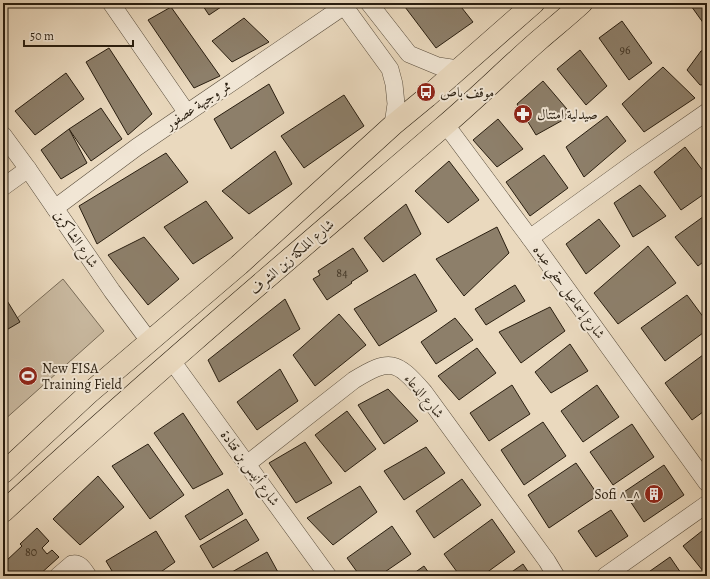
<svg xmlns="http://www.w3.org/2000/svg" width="710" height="579" font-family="Alegreya,Amiri,serif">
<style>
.green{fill:#c9b9a0;stroke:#796c58}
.building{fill:#8d7f6a;stroke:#291e10}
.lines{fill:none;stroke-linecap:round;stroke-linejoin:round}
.minor-casing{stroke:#594d3c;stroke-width:18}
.major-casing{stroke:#291e10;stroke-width:22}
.minor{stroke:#f1e6d5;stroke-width:17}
.major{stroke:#ead9be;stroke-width:21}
.labels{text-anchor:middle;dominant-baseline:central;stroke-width:4;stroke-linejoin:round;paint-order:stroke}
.number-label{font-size:12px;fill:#423626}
.poi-label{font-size:14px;fill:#291e10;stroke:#f1e6d5;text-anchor:start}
.street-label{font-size:14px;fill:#291e10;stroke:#f1e6d5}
</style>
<rect width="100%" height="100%" fill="#ead9be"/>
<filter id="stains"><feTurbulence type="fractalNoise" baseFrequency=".005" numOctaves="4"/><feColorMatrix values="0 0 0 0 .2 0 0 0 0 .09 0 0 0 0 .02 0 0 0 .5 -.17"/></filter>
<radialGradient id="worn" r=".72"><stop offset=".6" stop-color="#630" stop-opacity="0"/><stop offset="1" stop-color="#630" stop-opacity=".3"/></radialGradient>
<!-- green -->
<polygon class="green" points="63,279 104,331 3,421 3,330"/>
<!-- building -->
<g class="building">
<polygon points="201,3 227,3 209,15"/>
<polygon points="402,3 458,3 473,22 436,48"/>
<polygon points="689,3 707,3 707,22 704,24"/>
<polygon points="171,7 220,76 194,88 148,20"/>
<polygon points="244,18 269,42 232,62 212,41"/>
<polygon points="622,21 652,63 629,80 599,38"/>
<polygon points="109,48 152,114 128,135 86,62"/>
<polygon points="707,49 707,84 700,85 687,70 701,51"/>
<polygon points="580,50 607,86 586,105 557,69"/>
<polygon points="663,67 695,98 644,132 622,104"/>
<polygon points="66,73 84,99 35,135 15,111"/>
<polygon points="543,81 572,115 536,135 517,104"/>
<polygon points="269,84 284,113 231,149 214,119"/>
<polygon points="344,95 364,126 304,168 281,136"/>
<polygon points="101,108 122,139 91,161 69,129"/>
<polygon points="607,116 626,141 584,177 566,147"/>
<polygon points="498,119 523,149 497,167 473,140"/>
<polygon points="69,129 87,163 61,179 41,150"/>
<polygon points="685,147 707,176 707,192 681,210 654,172"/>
<polygon points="275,151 292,184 249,214 222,191"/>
<polygon points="166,153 188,182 97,244 79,206"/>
<polygon points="544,155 568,188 530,216 506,182"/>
<polygon points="449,161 479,200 448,223 415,191"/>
<polygon points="640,185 666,216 633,237 614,203"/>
<polygon points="206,201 233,238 193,264 164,227"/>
<polygon points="406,204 421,234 383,262 364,238"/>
<polygon points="707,214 707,259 698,266 675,237"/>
<polygon points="599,219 620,246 586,274 566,244"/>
<polygon points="497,227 509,253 464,296 436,259"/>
<polygon points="144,237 179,279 148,305 108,255"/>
<polygon points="648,246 676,283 618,324 594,293"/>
<polygon points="353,248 368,271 351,282 352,283 327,300 313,279 320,275 318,271"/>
<polygon points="415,274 437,311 379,346 354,309"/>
<polygon points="515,285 525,301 486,325 475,309"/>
<polygon points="3,294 20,322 3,332"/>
<polygon points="687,295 707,322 707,330 665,361 641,328"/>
<polygon points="285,299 300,329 219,382 208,360"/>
<polygon points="550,307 565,331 521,363 499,332"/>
<polygon points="339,314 366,345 315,386 293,355"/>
<polygon points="455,318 473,340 436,364 421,342"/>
<polygon points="570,344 588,371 551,393 535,372"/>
<polygon points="477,348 496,373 459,400 438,376"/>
<polygon points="707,352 707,409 692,420 665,383"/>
<polygon points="280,369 298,401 257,430 237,402"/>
<polygon points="512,385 530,414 489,441 470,413"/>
<polygon points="597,385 619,417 583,442 561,411"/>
<polygon points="388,389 418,421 384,444 358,405"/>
<polygon points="347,411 376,449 345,472 315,435"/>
<polygon points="183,413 223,474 193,489 154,433"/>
<polygon points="543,422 566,456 524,485 501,450"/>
<polygon points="632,424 654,457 613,485 590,452"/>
<polygon points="305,442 332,483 296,503 269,463"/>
<polygon points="148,444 184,495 150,519 112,466"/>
<polygon points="426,447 445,473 404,500 384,471"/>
<polygon points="576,463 598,495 549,528 528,495"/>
<polygon points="664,465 684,495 644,522 624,492"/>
<polygon points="98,476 124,507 80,545 53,519"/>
<polygon points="462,479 481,505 434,538 416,511"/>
<polygon points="360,486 377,512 333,545 307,518"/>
<polygon points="228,489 243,514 200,540 185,516"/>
<polygon points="611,510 628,536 596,557 578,531"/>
<polygon points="246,519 259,540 213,568 200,546"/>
<polygon points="492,519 515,552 482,576 460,576 444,554"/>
<polygon points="392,526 411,554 379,576 360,576 347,558"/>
<polygon points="707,527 707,576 683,546"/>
<polygon points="37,528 49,541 42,548 47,554 52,550 59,557 38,576 3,576 3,560 4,558 6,561 22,546 20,544"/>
<polygon points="156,531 175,562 155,576 115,576 106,561"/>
<polygon points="267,552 279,574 275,576 225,576"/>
<polygon points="670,557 683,576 643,576"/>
<polygon points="523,564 531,576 506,576"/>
<polygon points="424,566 431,576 410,576"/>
</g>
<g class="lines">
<defs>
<g id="minor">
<polyline points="111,3 187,113"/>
<polyline points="342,3 390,69 394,84 396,104 393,125"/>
<polyline points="369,3 409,54 438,66 458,69"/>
<polyline points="446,125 530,238 707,483"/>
<polyline points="3,135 28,169 112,291 150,342"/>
<polyline points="3,187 28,169"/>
<polyline points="55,208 137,147 344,6"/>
<polyline points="530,238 635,162 707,112"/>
<polyline points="172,361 328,576"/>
<path d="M247 464 354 380C390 358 396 360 424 392L547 561 556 576"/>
<path d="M58 576 72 564C80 562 84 570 88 576"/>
<polyline points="605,576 707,504"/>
</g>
<g id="major">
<polyline points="3,473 88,394 239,265 393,125 427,97 534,3"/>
<path d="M3 512C146 380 295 254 443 127 476 99 506 69 538 41 553 28 568 16 582 3"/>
</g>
</defs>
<!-- minor casing -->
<use href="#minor" class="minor-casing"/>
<!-- major casing -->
<use href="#major" class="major-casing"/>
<!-- minor -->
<use href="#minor" class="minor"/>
<!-- major -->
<use href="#major" class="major"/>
</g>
<!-- icons -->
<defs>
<symbol id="bus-disc" viewBox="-11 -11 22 22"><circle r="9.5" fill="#8f2418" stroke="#f1e6d5"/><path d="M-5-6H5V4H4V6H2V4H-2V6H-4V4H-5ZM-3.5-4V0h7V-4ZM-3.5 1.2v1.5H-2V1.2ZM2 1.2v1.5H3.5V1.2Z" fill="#fff"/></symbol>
<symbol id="pharmacy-disc" viewBox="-11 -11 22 22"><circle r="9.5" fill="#8f2418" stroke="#f1e6d5"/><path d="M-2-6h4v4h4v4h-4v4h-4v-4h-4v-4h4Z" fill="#fff"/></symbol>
<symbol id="stadium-disc" viewBox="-11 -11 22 22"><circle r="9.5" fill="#8f2418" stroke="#f1e6d5"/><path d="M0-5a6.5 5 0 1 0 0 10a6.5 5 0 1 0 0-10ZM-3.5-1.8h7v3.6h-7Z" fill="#fff"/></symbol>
<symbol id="building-disc" viewBox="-11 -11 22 22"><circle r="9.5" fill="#8f2418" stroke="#f1e6d5"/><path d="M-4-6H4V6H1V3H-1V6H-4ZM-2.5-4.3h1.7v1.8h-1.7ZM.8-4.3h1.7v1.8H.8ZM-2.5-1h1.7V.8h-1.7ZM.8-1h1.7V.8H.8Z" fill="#fff"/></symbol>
</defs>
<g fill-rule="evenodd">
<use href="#bus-disc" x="415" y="81" width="22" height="22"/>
<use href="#pharmacy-disc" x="512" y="103" width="22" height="22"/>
<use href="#stadium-disc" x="17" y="365" width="22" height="22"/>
<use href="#building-disc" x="643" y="483" width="22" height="22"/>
</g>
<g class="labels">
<!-- number labels -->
<g class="number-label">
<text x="625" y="50">96</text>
<text x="342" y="273">84</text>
<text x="31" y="552">80</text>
</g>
<!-- poi labels -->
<g class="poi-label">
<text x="440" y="92">موقف باص</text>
<text x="537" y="114">صيدلية امتتال</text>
<text x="42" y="368">New FISA<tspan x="42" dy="16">Training Field</tspan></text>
<text x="640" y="494" text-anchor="end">Sofi ^_^</text>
</g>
<!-- street labels -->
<g class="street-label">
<text transform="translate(198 105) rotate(-34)">ممر وجيهة عصفور</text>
<text transform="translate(76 239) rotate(55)">شارع الشاكرين</text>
<text transform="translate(292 257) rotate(-41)">شارع الملكة زين الشرف</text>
<text transform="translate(569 292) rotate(54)">شارع إسماعيل حقي عبده</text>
<text transform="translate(424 396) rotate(50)">شارع الدعاء</text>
<text transform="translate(250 468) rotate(54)">شارع أنيس بن قتادة</text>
</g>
</g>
<!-- margin -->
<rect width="710" height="579" fill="none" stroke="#ead9be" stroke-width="16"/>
<rect x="4" y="4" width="702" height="571" fill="none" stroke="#291e10" stroke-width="2"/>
<rect x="8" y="8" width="694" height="563" fill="none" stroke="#291e10"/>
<!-- scale -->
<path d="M24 40v6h109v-6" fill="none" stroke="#291e10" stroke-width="2"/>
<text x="30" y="40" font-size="12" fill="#291e10" stroke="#f1e6d5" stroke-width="3" paint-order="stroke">50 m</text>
<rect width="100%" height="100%" filter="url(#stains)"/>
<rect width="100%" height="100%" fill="url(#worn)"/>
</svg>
